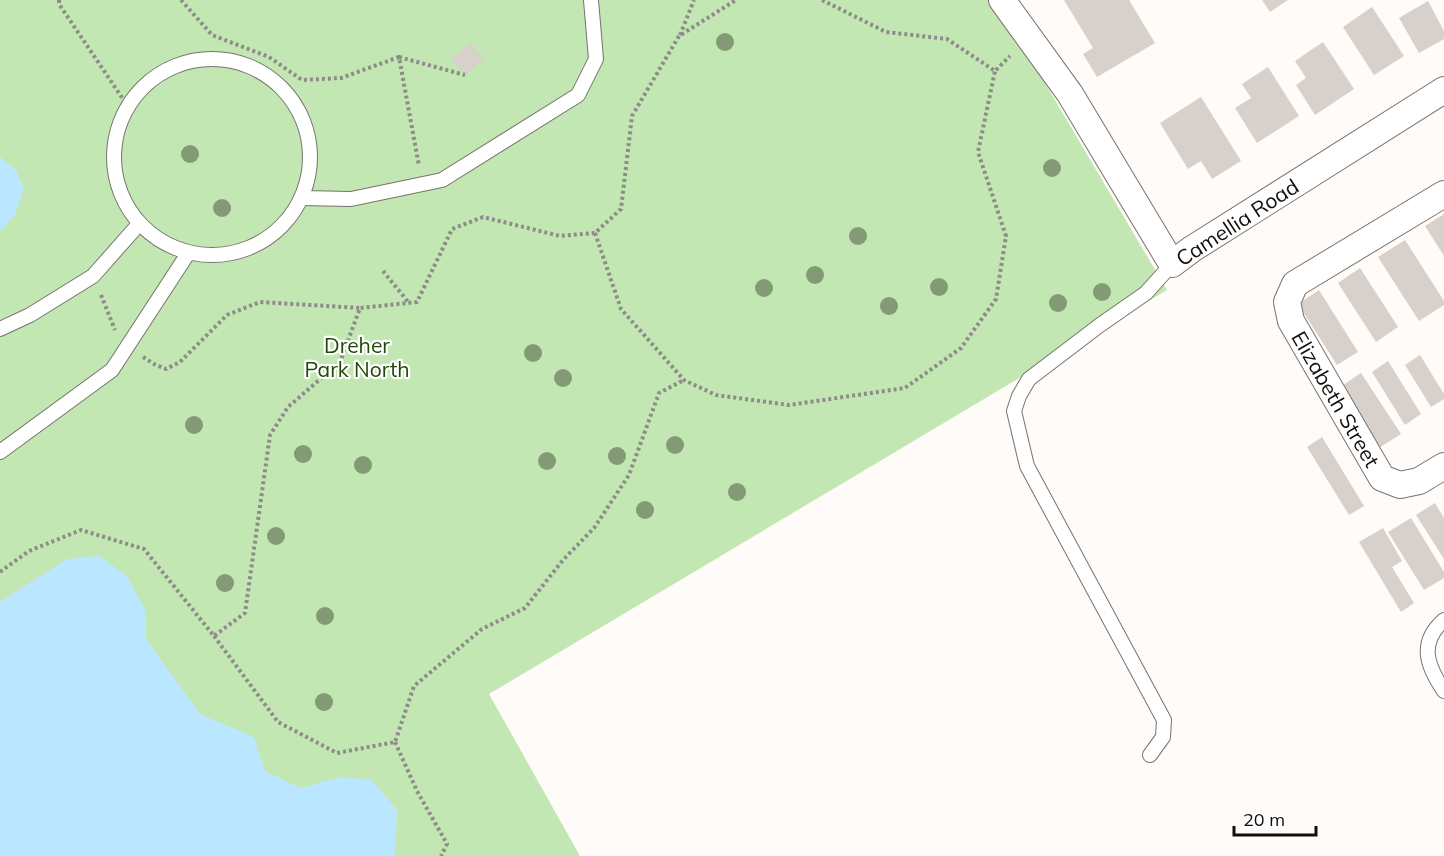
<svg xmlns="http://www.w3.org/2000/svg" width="1444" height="856" font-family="Mulish,sans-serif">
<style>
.green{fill:#c2e7b3}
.water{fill:#bae7ff}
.building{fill:#d8d0ca}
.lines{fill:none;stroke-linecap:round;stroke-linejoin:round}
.service-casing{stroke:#79726d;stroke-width:16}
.minor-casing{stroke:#79726d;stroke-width:28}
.path{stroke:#8e8b89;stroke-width:4;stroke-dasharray:3 3;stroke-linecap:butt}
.service{stroke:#fff;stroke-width:14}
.minor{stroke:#fff;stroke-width:26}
.tree{fill:#849975}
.labels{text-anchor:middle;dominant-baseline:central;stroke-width:4.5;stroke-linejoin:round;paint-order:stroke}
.street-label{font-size:21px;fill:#110e0c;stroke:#fff}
.park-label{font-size:21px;fill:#214809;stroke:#fff}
</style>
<rect width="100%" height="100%" fill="#fefbf8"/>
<!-- green -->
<polygon class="green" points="0,0 996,0 1167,290 489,694 580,856 0,856"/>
<!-- water -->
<g class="water">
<polygon points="0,157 15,169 24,188 14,217 0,231"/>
<polygon points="99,556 127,576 146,612 146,639 200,714 254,737 265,771 301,788 340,777 372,780 397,810 395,856 0,856 0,602 67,559"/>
</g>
<!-- building -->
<g class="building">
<polygon points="1064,0 1129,0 1155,43 1097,77 1083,54 1093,48"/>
<polygon points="1262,0 1288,0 1270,12"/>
<polygon points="1428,1 1444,31 1444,39 1419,53 1399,18"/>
<polygon points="1372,7 1404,56 1374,75 1343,27"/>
<polygon points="1323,42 1354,89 1315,115 1296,85 1306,78 1295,61"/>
<polygon points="470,43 484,59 465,75 451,59"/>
<polygon points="1268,67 1299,116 1257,143 1235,108 1251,98 1242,84"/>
<polygon points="1201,97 1241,161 1212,179 1201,161 1188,169 1160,123"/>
<polygon points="1444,214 1444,256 1425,226"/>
<polygon points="1405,240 1444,301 1444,305 1419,321 1378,257"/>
<polygon points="1360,268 1398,327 1376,342 1338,283"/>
<polygon points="1319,290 1358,352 1337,365 1298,304"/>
<polygon points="1420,355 1444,394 1444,399 1431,407 1405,365"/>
<polygon points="1388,361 1421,414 1405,425 1372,372"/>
<polygon points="1361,373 1401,434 1379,448 1340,387"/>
<polygon points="1322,437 1364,506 1349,515 1307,447"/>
<polygon points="1435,503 1444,518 1444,559 1416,515"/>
<polygon points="1411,518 1444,572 1444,578 1424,590 1388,532"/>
<polygon points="1383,528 1402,561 1392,567 1414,603 1401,612 1359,542"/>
</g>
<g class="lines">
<defs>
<g id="service">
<circle cx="212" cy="157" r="98"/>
<polyline points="302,198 351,199 442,180 578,95 596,59 591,0"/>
<polyline points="0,329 30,315 93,276 139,224"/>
<polyline points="0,452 112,370 187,255"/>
<path d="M1444 620C1418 643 1427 666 1444 691"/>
<polyline points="1150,755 1163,737 1164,720 1027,466 1014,411 1019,396 1029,379 1100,325 1146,293 1172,264"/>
</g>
<g id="minor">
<polyline points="1002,0 1070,94 1172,264 1192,249 1444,90"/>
<polyline points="1444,194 1295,284 1287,302 1291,321 1382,478 1400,485 1419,481 1444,466"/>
</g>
</defs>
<!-- service casing -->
<use href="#service" class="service-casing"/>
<!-- minor casing -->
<use href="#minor" class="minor-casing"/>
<!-- path -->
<g class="path">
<polyline points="59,0 59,4 127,105"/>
<polyline points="181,0 212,35 269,57 302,80 341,78 399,57 419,166"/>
<polyline points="822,0 886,32 947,39 995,71 1010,56"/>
<polyline points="680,35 694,0"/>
<polyline points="399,57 465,75"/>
<polyline points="595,233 621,309 684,380 716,395 789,405 905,388 961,348 996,299 1006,236 978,152 995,71"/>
<polyline points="383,271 409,303"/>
<polyline points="101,295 115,330"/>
<polyline points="143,357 154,364 166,369 180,362 227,315 260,302 360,308"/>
<polyline points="0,572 29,551 81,530 144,549 214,636 245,613 270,435 288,407 340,362 360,308 417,302 452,229 483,217 560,236 595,233 621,209 632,116 679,36 736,0"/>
<polyline points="214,636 278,722 337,753 395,742 414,686 482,629 525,608 563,560 594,528 629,475 659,393 684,380"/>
<polyline points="395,742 417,791 447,844 441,856"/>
</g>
<!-- service -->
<use href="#service" class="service"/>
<!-- minor -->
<use href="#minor" class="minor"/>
</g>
<!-- trees -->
<g class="tree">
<circle cx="725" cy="42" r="9"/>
<circle cx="190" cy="154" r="9"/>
<circle cx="1052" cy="168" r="9"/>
<circle cx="222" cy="208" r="9"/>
<circle cx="858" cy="236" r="9"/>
<circle cx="815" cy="275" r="9"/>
<circle cx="939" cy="287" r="9"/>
<circle cx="764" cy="288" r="9"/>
<circle cx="1102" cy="292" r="9"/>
<circle cx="1058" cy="303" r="9"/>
<circle cx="889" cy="306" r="9"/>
<circle cx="533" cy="353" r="9"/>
<circle cx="563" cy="378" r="9"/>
<circle cx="194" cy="425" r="9"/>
<circle cx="675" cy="445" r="9"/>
<circle cx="303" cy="454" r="9"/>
<circle cx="617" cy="456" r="9"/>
<circle cx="547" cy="461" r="9"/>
<circle cx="363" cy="465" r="9"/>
<circle cx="737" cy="492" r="9"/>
<circle cx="645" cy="510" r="9"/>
<circle cx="276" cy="536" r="9"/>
<circle cx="225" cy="583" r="9"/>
<circle cx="325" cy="616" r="9"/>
<circle cx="324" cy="702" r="9"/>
</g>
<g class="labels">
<!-- street labels -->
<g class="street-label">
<text transform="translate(1237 222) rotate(-33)">Camellia Road</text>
<text transform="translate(1336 399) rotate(60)">Elizabeth Street</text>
</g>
<!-- park labels -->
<g class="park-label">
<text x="357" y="345">Dreher<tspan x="357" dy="24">Park North</tspan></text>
</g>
</g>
<!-- scale -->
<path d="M1234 826v9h82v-9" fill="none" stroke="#110e0c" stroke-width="3"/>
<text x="1243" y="826" font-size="18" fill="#110e0c" stroke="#ffffff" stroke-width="4.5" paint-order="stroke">20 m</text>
</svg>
